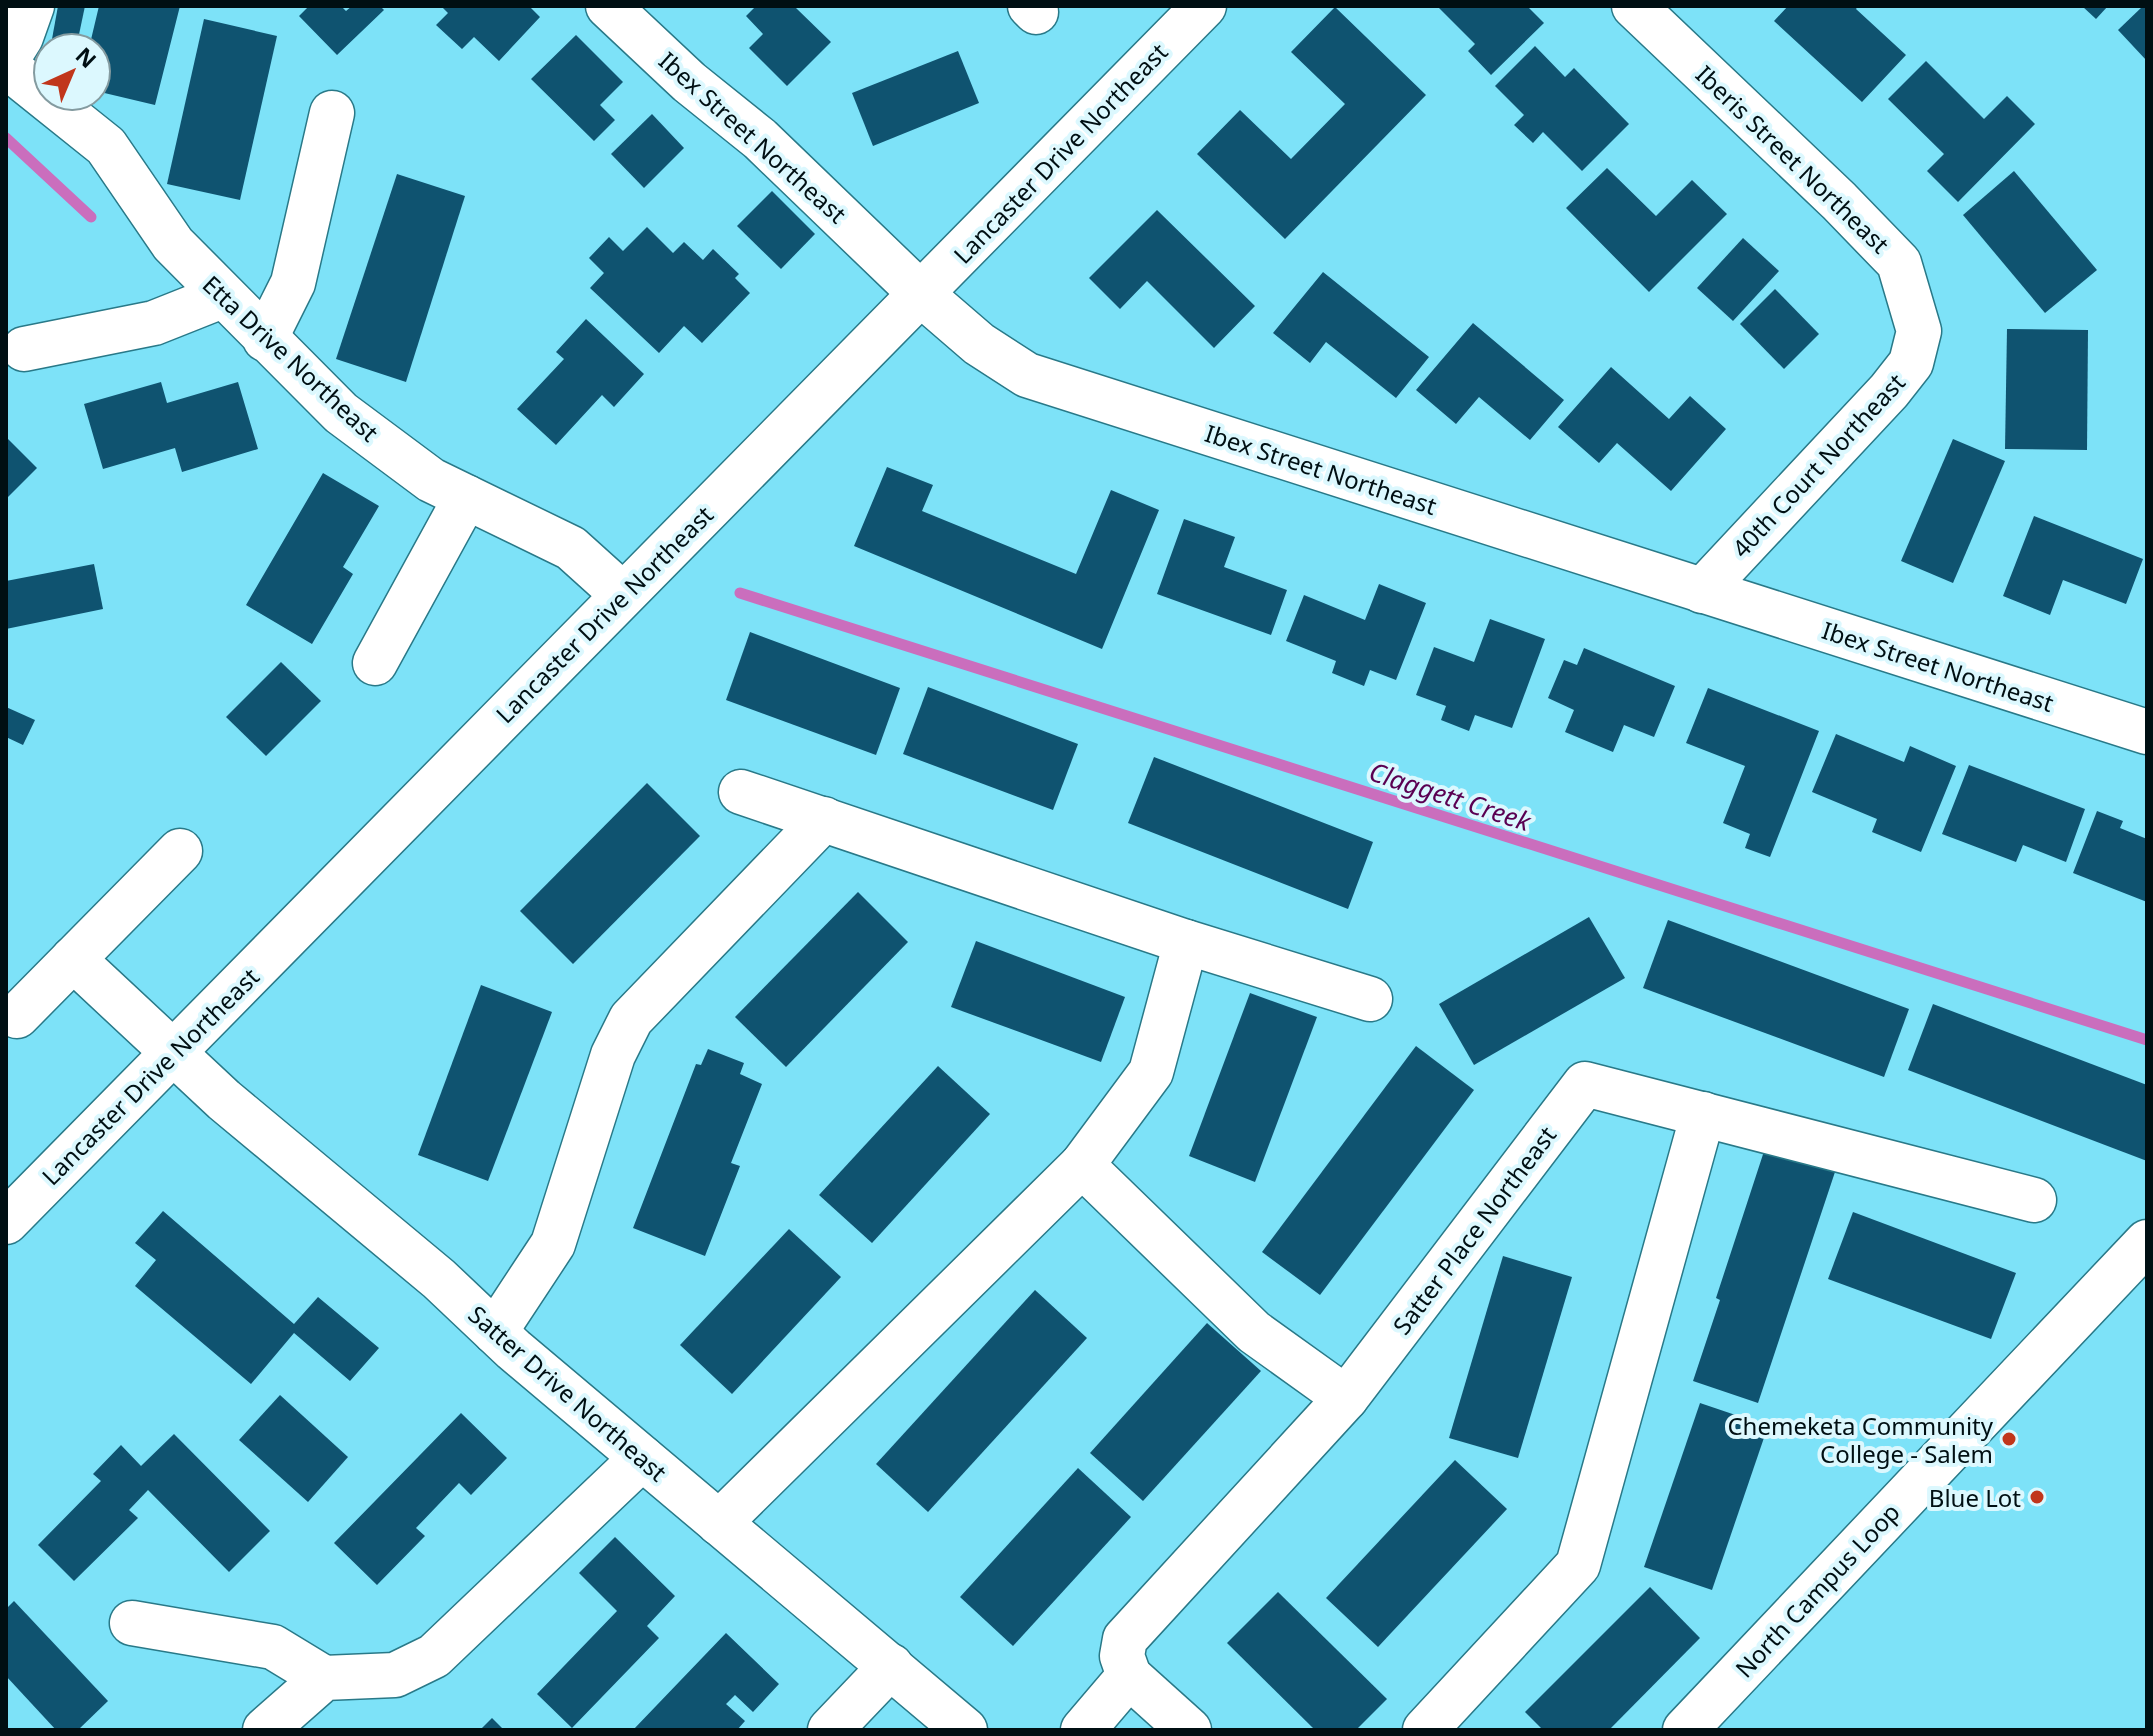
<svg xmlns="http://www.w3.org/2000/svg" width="2153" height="1736" font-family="'Noto Sans',sans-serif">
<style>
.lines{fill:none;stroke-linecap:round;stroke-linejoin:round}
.stream{stroke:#ca6ebd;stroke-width:11}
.building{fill:#0f5370}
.minor-casing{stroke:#297988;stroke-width:47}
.major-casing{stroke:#297988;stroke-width:47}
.minor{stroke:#fff;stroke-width:44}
.major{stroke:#fff;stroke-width:44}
.poi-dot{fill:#c1361b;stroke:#dcf8fe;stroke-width:3}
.labels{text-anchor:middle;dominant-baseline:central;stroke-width:8;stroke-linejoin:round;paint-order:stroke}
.street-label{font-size:24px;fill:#000f13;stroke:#dcf8fe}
.poi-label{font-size:24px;fill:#000f13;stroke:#dcf8fe;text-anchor:end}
.water-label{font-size:26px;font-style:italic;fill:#5a0052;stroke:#dcf8fe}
</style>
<rect width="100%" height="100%" fill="#7de2f8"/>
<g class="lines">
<!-- stream -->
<g class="stream">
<polyline points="6,138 91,217"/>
<polyline points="740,593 2147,1040"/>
</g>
</g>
<!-- building -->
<g class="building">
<polygon points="58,6 85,6 77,44 52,39"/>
<polygon points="99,6 180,6 155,105 96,91 96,48 89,48"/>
<polygon points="309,6 341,6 346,11 352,6 380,6 384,10 337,55 299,16"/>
<polygon points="441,6 529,6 540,17 499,61 474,37 462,49 436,25 448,13"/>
<polygon points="756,6 798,6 796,8 831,42 787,86 749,48 763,34 746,16"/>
<polygon points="1437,6 1527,6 1544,23 1491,75 1468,51 1475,44"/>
<polygon points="1788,6 1858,6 1856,9 1906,55 1862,102 1774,21"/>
<polygon points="2082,6 2108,6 2096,19"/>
<polygon points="2143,6 2147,6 2147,61 2118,30"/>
<polygon points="1335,7 1426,95 1285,239 1197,154 1240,110 1291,159 1345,104 1291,52"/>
<polygon points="204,19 277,36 240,200 167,184"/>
<polygon points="576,35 623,82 600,105 615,120 594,141 531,79"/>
<polygon points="1535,46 1565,77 1574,68 1629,124 1582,171 1543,132 1533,143 1514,125 1524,115 1495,86"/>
<polygon points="958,51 979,103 873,146 852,93"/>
<polygon points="1926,61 1984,119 2007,96 2035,124 1958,202 1927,171 1944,154 1888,99"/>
<polygon points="652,114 684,148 644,188 611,154"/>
<polygon points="1607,168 1656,216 1692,180 1727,214 1649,292 1566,208"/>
<polygon points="2014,171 2097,270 2045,313 1963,215"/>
<polygon points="397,174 465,196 406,382 336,359"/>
<polygon points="772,191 815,234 781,269 737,226"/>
<polygon points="1157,210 1255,306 1214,348 1147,281 1120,309 1089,278"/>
<polygon points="647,227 673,253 684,242 703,260 713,249 739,274 735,278 750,293 702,343 684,326 659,353 590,288 604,273 589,258 609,237 623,251"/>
<polygon points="1743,238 1779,271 1733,321 1697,288"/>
<polygon points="1323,272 1429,357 1396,398 1326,342 1310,363 1273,333"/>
<polygon points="1775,289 1819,334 1784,369 1740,324"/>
<polygon points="586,319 644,374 614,407 602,395 556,445 517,409 564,359 556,352"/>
<polygon points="1473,323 1564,400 1530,440 1479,397 1456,424 1416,390"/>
<polygon points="2007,329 2088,330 2087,450 2005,449"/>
<polygon points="1611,367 1669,419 1690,396 1726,429 1671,491 1617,443 1599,463 1558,427"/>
<polygon points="161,382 167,403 238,382 258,449 182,472 175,448 103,469 84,404"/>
<polygon points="6,437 37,468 6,499"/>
<polygon points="1953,439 2005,461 1953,583 1901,561"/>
<polygon points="887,467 933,485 922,511 1076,574 1111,490 1159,510 1102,649 854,546"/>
<polygon points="323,473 379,506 343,567 353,574 312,644 246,605"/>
<polygon points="2034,516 2143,559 2126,604 2063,580 2050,615 2003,596"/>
<polygon points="1184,519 1235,537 1224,567 1287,590 1271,635 1157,594"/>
<polygon points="94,564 103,609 6,629 6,581"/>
<polygon points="1379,584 1426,603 1396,680 1370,670 1364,686 1332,673 1336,661 1286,641 1304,595 1365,620"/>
<polygon points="1490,619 1545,639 1512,728 1475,715 1469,731 1441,720 1446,706 1416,695 1434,647 1474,662"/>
<polygon points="750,632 900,688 876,755 726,700"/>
<polygon points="1584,648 1675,686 1654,737 1624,725 1613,752 1565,732 1574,710 1548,698 1564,660 1577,665"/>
<polygon points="281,662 321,701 266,756 226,717"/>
<polygon points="928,687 1078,744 1053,810 903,754"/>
<polygon points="1708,688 1819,731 1770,857 1745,848 1750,834 1723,823 1745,766 1686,743"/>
<polygon points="6,707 35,720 23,745 6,737"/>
<polygon points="1836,734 1904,762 1910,746 1956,766 1921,852 1872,832 1877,819 1812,792"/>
<polygon points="1154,757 1373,842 1348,909 1128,823"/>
<polygon points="1969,765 2085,809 2066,862 2023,845 2016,862 1942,834"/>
<polygon points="647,783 700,836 573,964 520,911"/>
<polygon points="2097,811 2123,821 2120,828 2147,839 2147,902 2073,873"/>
<polygon points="858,892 908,942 786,1067 735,1017"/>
<polygon points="1589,917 1625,978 1474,1065 1439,1004"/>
<polygon points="1668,920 1909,1009 1884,1077 1643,988"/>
<polygon points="976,941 1125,997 1101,1062 951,1007"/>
<polygon points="481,985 552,1012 488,1181 418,1155"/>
<polygon points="1250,993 1317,1017 1255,1182 1189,1156"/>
<polygon points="1933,1004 2147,1085 2147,1161 1908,1070"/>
<polygon points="1416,1046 1474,1090 1320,1295 1262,1252"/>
<polygon points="708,1049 744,1063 740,1074 762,1084 731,1163 740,1166 705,1256 633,1228 696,1064 701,1065"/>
<polygon points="938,1066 990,1114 872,1243 819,1195"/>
<polygon points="1769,1136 1839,1160 1758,1403 1693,1381 1720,1300 1716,1298"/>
<polygon points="163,1211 294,1324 318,1297 379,1348 350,1381 294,1333 251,1384 135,1286 156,1260 135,1243"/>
<polygon points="1853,1212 2016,1273 1991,1339 1828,1279"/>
<polygon points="789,1229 841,1277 732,1394 680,1345"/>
<polygon points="1503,1256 1572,1277 1518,1458 1449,1438"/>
<polygon points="1035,1290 1087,1338 928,1512 876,1464"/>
<polygon points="1207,1323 1261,1371 1143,1501 1090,1453"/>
<polygon points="280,1395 348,1457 308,1502 239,1440"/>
<polygon points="1700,1403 1768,1426 1712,1590 1644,1567"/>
<polygon points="461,1413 507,1458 471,1495 459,1483 416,1528 425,1536 377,1585 334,1543"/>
<polygon points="174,1434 270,1531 229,1572 148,1490 129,1510 138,1518 74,1581 38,1545 101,1481 93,1474 121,1445 141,1466"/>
<polygon points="1455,1460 1507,1509 1378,1647 1326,1598"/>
<polygon points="1078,1468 1131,1517 1013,1646 960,1597"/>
<polygon points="615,1537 675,1596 647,1626 659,1638 572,1728 537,1694 617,1611 579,1573"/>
<polygon points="1650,1587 1700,1638 1609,1730 1543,1730 1525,1712"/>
<polygon points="1278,1592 1387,1699 1356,1730 1315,1730 1227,1643"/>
<polygon points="14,1601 108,1701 78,1730 56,1730 6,1676 6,1609"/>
<polygon points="726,1633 779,1684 753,1712 735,1695 726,1704 745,1721 737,1730 633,1730"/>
<polygon points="492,1718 504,1730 480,1730"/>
</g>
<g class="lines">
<defs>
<g id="minor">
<polyline points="608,6 689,82 760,139 921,294 979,344 1027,375 2147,732"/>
<polyline points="1030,6 1036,12"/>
<polyline points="1634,6 1839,201 1899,263 1919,331 1911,363 1889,391 1702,591"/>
<polyline points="6,61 21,37 32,6"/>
<polyline points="6,66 106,146 173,244 341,413 431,480 571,548 622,594"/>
<polyline points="265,339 293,283 332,113"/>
<polyline points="24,349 154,323 222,296"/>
<polyline points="375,663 466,497"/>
<polyline points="741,792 1186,942 1151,1072 1082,1165 1254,1332 1346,1398"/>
<polyline points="1186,942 1370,999"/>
<polyline points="73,959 224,1100 439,1279 513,1349 965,1730"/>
<polyline points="17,1016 180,851"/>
<polyline points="495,1332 553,1244 613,1055 631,1019 824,819"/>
<polyline points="719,1523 1082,1165"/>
<polyline points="132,1623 273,1647 324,1678"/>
<polyline points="1129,1676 1189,1730"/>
<polyline points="265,1730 324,1678 395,1675 434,1656 642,1458"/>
<polyline points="830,1730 891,1666"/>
<polyline points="1083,1730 1129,1676 1122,1656 1125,1639 1346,1398 1585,1084 2034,1200"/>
<polyline points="1425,1730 1578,1565 1703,1114"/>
<polyline points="1685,1730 2147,1242"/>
</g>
<polyline id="major" points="6,1222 1204,6"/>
</defs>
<!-- minor casing -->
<use href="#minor" class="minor-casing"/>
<!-- major casing -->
<use href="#major" class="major-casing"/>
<!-- minor -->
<use href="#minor" class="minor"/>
<!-- major -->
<use href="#major" class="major"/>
</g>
<!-- markers -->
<g class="poi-dot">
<circle cx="2009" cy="1439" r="8"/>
<circle cx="2037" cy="1497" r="8"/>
</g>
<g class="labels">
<!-- street labels -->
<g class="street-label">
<text transform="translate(753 137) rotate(42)">Ibex Street Northeast</text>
<text transform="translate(1060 153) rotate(-46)">Lancaster Drive Northeast</text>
<text transform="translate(1793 159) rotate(44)">Iberis Street Northeast</text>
<text transform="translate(291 358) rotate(43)">Etta Drive Northeast</text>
<text transform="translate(1818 465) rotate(-47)">40th Court Northeast</text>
<text transform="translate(1321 469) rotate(18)">Ibex Street Northeast</text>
<text transform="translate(604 614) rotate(-45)">Lancaster Drive Northeast</text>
<text transform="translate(1938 666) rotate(18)">Ibex Street Northeast</text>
<text transform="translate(150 1076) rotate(-45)">Lancaster Drive Northeast</text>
<text transform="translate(1474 1230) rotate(-53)">Satter Place Northeast</text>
<text transform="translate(568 1393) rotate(41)">Satter Drive Northeast</text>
<text transform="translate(1817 1590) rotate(-47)">North Campus Loop</text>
</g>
<!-- poi labels -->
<g class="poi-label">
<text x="1993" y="1425">Chemeketa Community<tspan x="1993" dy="28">College - Salem</tspan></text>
<text x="2021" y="1497">Blue Lot</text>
</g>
<!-- water labels -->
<g class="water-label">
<text transform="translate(1450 796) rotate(18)">Claggett Creek</text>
</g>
</g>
<!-- border -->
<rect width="2153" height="1736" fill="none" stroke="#000f13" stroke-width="16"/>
<!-- north arrow -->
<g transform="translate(72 72) rotate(44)"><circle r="38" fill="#dcf8fe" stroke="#849ba0" stroke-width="2"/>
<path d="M0-6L14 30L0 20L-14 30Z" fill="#c1361b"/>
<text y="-12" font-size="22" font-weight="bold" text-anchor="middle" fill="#000f13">N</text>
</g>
</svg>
